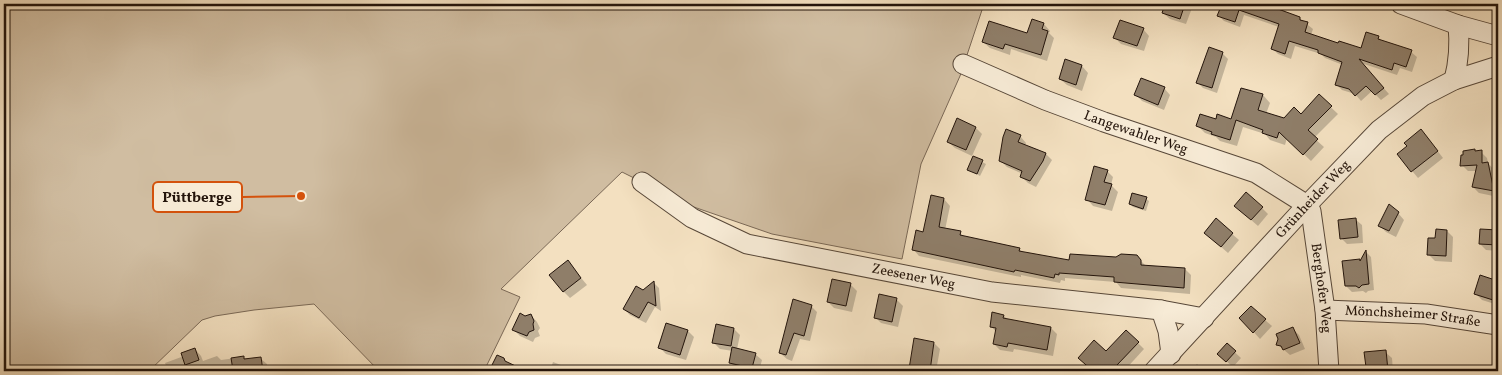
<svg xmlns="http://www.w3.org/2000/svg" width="1502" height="375" font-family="Vollkorn,serif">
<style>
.green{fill:#d0bda1;stroke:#7a6856}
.shadow{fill:#0003}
.building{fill:#8f7e69;stroke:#23140b}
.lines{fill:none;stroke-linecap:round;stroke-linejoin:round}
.minor-casing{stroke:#574738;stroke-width:21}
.minor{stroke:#f7ebd6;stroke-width:19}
.labels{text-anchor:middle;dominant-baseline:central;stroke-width:5;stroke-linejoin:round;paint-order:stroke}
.street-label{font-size:14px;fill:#23140b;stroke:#f7ebd6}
.leader{fill:none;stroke:#d4520c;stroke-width:2}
.callout-dot{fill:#d4520c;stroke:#f7ebd6;stroke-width:2}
.callout{fill:#f7ebd6;stroke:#d4520c;stroke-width:2}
.callout-label{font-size:15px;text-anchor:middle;font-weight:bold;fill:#23140b}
</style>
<rect width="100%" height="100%" fill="#f3e0c0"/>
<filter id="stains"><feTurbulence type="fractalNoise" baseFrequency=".004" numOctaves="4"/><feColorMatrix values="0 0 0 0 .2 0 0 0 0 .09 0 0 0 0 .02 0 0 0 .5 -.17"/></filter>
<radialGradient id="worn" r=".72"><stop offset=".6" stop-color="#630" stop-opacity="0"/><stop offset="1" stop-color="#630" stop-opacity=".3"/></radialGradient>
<!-- green -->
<polygon class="green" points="4,4 984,4 960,76 921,164 902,259 772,234 688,205 622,172 501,289 520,297 484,371 379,371 314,304 254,310 215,316 202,320 149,371 4,371"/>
<!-- shadow -->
<g class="shadow">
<polygon points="1165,4 1187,4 1192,8 1186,24 1170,19 1163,13"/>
<polygon points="1223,4 1249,4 1255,6 1256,4 1281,4 1285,8 1284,13 1299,18 1313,29 1311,35 1362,50 1378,37 1384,43 1411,52 1417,57 1412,72 1400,68 1397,75 1361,63 1389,94 1381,100 1372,91 1361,101 1355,94 1342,90 1336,84 1343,65 1325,58 1321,54 1295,46 1291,59 1278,54 1272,48 1279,27 1244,15 1240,27 1224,21 1219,16"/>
<polygon points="1478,4 1497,4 1495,11"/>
<polygon points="1044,24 1050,31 1049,33 1054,38 1047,61 1011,49 1010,55 990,48 983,42 1027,35"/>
<polygon points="1143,29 1149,36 1144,51 1121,44 1115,38"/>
<polygon points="1210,49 1223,54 1228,59 1217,93 1203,88 1198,83"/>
<polygon points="1066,61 1082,66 1088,73 1082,91 1067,85 1060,79"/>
<polygon points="1164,88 1170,95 1164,110 1142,101 1136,95"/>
<polygon points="1242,89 1263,95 1270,103 1266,114 1284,120 1301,115 1319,96 1338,114 1314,138 1324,147 1311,161 1287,138 1285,145 1270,140 1265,134 1243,127 1237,146 1220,141 1216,137 1205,133 1198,126 1217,121 1232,120"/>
<polygon points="976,128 982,134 972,156 955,148 948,142"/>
<polygon points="1020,136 1026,143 1025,146 1046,154 1052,160 1036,187 1028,183 1022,177 1023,174 1007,167 1001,161"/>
<polygon points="1427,137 1443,158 1418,178 1398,154"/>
<polygon points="1476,152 1481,152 1487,158 1488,163 1494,170 1498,197 1479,193 1473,187 1477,171 1468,171 1462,165"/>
<polygon points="974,158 986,164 980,176 969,170"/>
<polygon points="1107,171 1113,177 1111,185 1118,192 1112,211 1093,206 1087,199"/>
<polygon points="944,199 950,206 945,230 960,233 965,238 1019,249 1024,253 1070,262 1136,256 1146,266 1185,269 1191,275 1190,294 1121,288 1116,282 1065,278 1065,281 1061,280 1060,283 1021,275 1021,277 919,256 913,249 924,233"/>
<polygon points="1146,199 1149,201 1146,211 1133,207 1130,204"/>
<polygon points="1262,208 1268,214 1258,226 1242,212"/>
<polygon points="1398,213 1404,220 1396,237 1386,232 1380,226"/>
<polygon points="1355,219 1362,225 1363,243 1347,244 1341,238"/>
<polygon points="1216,220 1239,240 1228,253 1212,239"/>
<polygon points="1481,230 1498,231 1498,251 1486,250 1480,244"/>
<polygon points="1447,231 1453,237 1452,262 1435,261 1429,255 1437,239"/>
<polygon points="1366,252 1371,257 1374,290 1368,291 1366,293 1363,291 1352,292 1346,286"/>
<polygon points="568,262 587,285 570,298 564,292"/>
<polygon points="1498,282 1498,305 1482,300 1476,294"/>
<polygon points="654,283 659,288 661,311 655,307 646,323 630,315 624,309"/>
<polygon points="851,285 857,291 852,312 834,308 828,302"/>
<polygon points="896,299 903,306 898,327 881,323 875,317"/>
<polygon points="811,306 817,312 810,341 800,339 792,361 787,359 780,353"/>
<polygon points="1251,308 1272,326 1260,339 1241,318"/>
<polygon points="531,315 537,322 540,328 538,331 540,336 535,338 533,342 520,336 514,330 525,317"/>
<polygon points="1004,316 1008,320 1051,328 1057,334 1053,356 1014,349 1013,352 1000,350 994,344 996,332 991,326"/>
<polygon points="667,324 688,331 694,337 686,360 666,354 660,348"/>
<polygon points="1292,328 1299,335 1305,349 1290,355 1277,344 1279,339"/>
<polygon points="734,329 740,335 737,349 755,354 762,360 759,371 747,371 736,368 730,362 733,351 720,349 714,343"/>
<polygon points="915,340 934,343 940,349 936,371 910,371"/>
<polygon points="1138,343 1144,349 1124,371 1086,371 1106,352"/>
<polygon points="1227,345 1241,358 1233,367 1225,360"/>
<polygon points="195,349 201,356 203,361 217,356 221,360 243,357 246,360 260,358 267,364 267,369 291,367 295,371 168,371 165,363 184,356"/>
<polygon points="1385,352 1392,358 1393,371 1370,371 1367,366"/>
<polygon points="553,362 574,370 575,371 550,371"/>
<polygon points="1197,364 1204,371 1190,371"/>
<polygon points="1474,369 1476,371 1460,371 1460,370"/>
</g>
<!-- building -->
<g class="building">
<polygon points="1165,4 1185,4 1180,19 1162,13"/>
<polygon points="1222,4 1280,4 1278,9 1300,17 1300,20 1308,22 1305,32 1338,43 1339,41 1361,48 1366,32 1379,36 1378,39 1412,50 1406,67 1394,63 1392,70 1359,59 1384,88 1375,95 1366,86 1355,96 1349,89 1335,85 1342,62 1318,53 1318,50 1289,41 1285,54 1271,49 1279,24 1239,10 1235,22 1217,16"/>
<polygon points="1032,19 1044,23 1042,29 1048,31 1041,55 1005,44 1003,49 982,42 989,21 1027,33"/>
<polygon points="1120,20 1144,28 1137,46 1113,38"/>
<polygon points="1209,47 1223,52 1212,88 1196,83"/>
<polygon points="1065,59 1082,65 1076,85 1059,79"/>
<polygon points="1141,78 1165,87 1158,105 1134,95"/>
<polygon points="1241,88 1263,94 1258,110 1284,118 1294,107 1301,114 1319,94 1332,106 1308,130 1318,139 1303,155 1279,132 1277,138 1262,133 1263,130 1236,120 1230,140 1211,134 1212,132 1196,126 1200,114 1216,119 1217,114 1231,119"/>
<polygon points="957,118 976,127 966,150 947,142"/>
<polygon points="1006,129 1021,135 1018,142 1046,153 1043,161 1030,181 1020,177 1022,171 999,161 1003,137"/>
<polygon points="1421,129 1438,151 1411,172 1397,154 1407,146 1404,143"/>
<polygon points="1475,149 1475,151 1482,150 1482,163 1488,162 1494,191 1472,187 1477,165 1460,166 1461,155 1463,155 1463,151"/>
<polygon points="973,156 983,160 977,174 967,170"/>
<polygon points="1094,166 1108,170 1104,182 1112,184 1105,205 1085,200"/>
<polygon points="1246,192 1263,207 1251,220 1234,206"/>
<polygon points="1132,193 1147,197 1143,209 1129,204"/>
<polygon points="931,195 944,198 939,227 961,231 960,235 1020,248 1019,251 1069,260 1070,254 1116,257 1121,254 1137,255 1141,260 1141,265 1185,268 1184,288 1114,282 1114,277 1059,273 1059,275 1055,274 1054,278 1015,270 1014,272 912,250 916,230 923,232"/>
<polygon points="1389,204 1399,212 1389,231 1378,226"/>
<polygon points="1216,218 1233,233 1221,247 1204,233"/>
<polygon points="1356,218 1358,237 1340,239 1338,220"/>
<polygon points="1436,229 1447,230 1446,256 1427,255 1428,238 1435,238"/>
<polygon points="1480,229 1498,230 1498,245 1479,244"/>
<polygon points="1366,250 1369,284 1362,285 1359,288 1356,286 1345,286 1342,261 1360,259 1360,261"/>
<polygon points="568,260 581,278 563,292 549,275"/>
<polygon points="1480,275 1498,281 1493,300 1474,294"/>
<polygon points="832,279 851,283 846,306 827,302"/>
<polygon points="654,281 656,306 648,302 639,318 623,309 636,286 643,290"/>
<polygon points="879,294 897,298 892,322 874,318"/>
<polygon points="793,299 812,305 804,336 794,333 786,355 779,353"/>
<polygon points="1251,306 1266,319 1253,333 1239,318"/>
<polygon points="992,312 1004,315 1003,318 1051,327 1047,350 1008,343 1007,347 993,344 996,328 990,327"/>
<polygon points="520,313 525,316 531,314 534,321 533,324 534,330 529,332 527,336 512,330"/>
<polygon points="666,323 688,330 680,355 658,348"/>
<polygon points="716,324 734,328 731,346 712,343"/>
<polygon points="1293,327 1300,343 1283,350 1281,346 1276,345 1278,339 1276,334"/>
<polygon points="1126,330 1139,342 1117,365 1123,371 1093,371 1078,358 1094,340 1106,351"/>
<polygon points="914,338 934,342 930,371 909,369"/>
<polygon points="1227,343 1236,351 1226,362 1217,354"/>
<polygon points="732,347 756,353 752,368 729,363"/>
<polygon points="195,348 199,360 185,365 181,353"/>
<polygon points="1386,350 1388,371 1369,371 1369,366 1366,367 1364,352"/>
<polygon points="497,355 504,358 505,361 526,371 489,371"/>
<polygon points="244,356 244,359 261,357 263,371 236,371 235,369 233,370 231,358"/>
</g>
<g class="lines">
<defs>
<g id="minor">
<polyline points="1401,4 1458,25 1498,36"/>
<path id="s1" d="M963 64 1045 100 1104 122 1256 173 1307 205 1311 211 1325 310 1329 371"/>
<path d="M1454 80C1459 61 1460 45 1458 25"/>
<path id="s2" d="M642 182 692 218 747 244 992 292 1161 310 1204 318"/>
<polyline points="1161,310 1168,331 1171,354"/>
<path id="s3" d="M1325 310 1426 314 1498 325"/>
<path id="s4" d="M1154 371 1307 205 1379 130 1423 96 1454 80 1498 66"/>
</g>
</defs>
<!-- minor casing -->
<use href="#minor" class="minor-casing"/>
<!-- minor -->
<use href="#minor" class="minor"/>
</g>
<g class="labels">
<!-- street labels -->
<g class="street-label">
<text stroke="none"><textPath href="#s1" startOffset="186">Langewahler Weg</textPath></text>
<text stroke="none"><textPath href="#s4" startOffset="234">Grünheider Weg</textPath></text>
<text stroke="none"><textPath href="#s2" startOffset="292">Zeesener Weg</textPath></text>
<text stroke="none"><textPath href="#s1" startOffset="458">Berghofer Weg</textPath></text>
<text stroke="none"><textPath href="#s3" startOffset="88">Mönchsheimer Straße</textPath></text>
</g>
</g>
<!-- callouts -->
<path class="leader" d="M301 196L242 197"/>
<circle class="callout-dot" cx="301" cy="196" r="5"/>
<rect class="callout" x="153" y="182" width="89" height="30" rx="5"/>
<g class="callout-label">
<text x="197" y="202">Püttberge</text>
</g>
<!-- margin -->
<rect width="1502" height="375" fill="none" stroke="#f3e0c0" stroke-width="20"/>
<rect x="5" y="5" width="1492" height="365" fill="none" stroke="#23140b" stroke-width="2.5"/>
<rect x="10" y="10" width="1482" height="355" fill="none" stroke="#23140b"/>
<rect width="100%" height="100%" filter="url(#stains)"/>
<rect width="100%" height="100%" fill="url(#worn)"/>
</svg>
